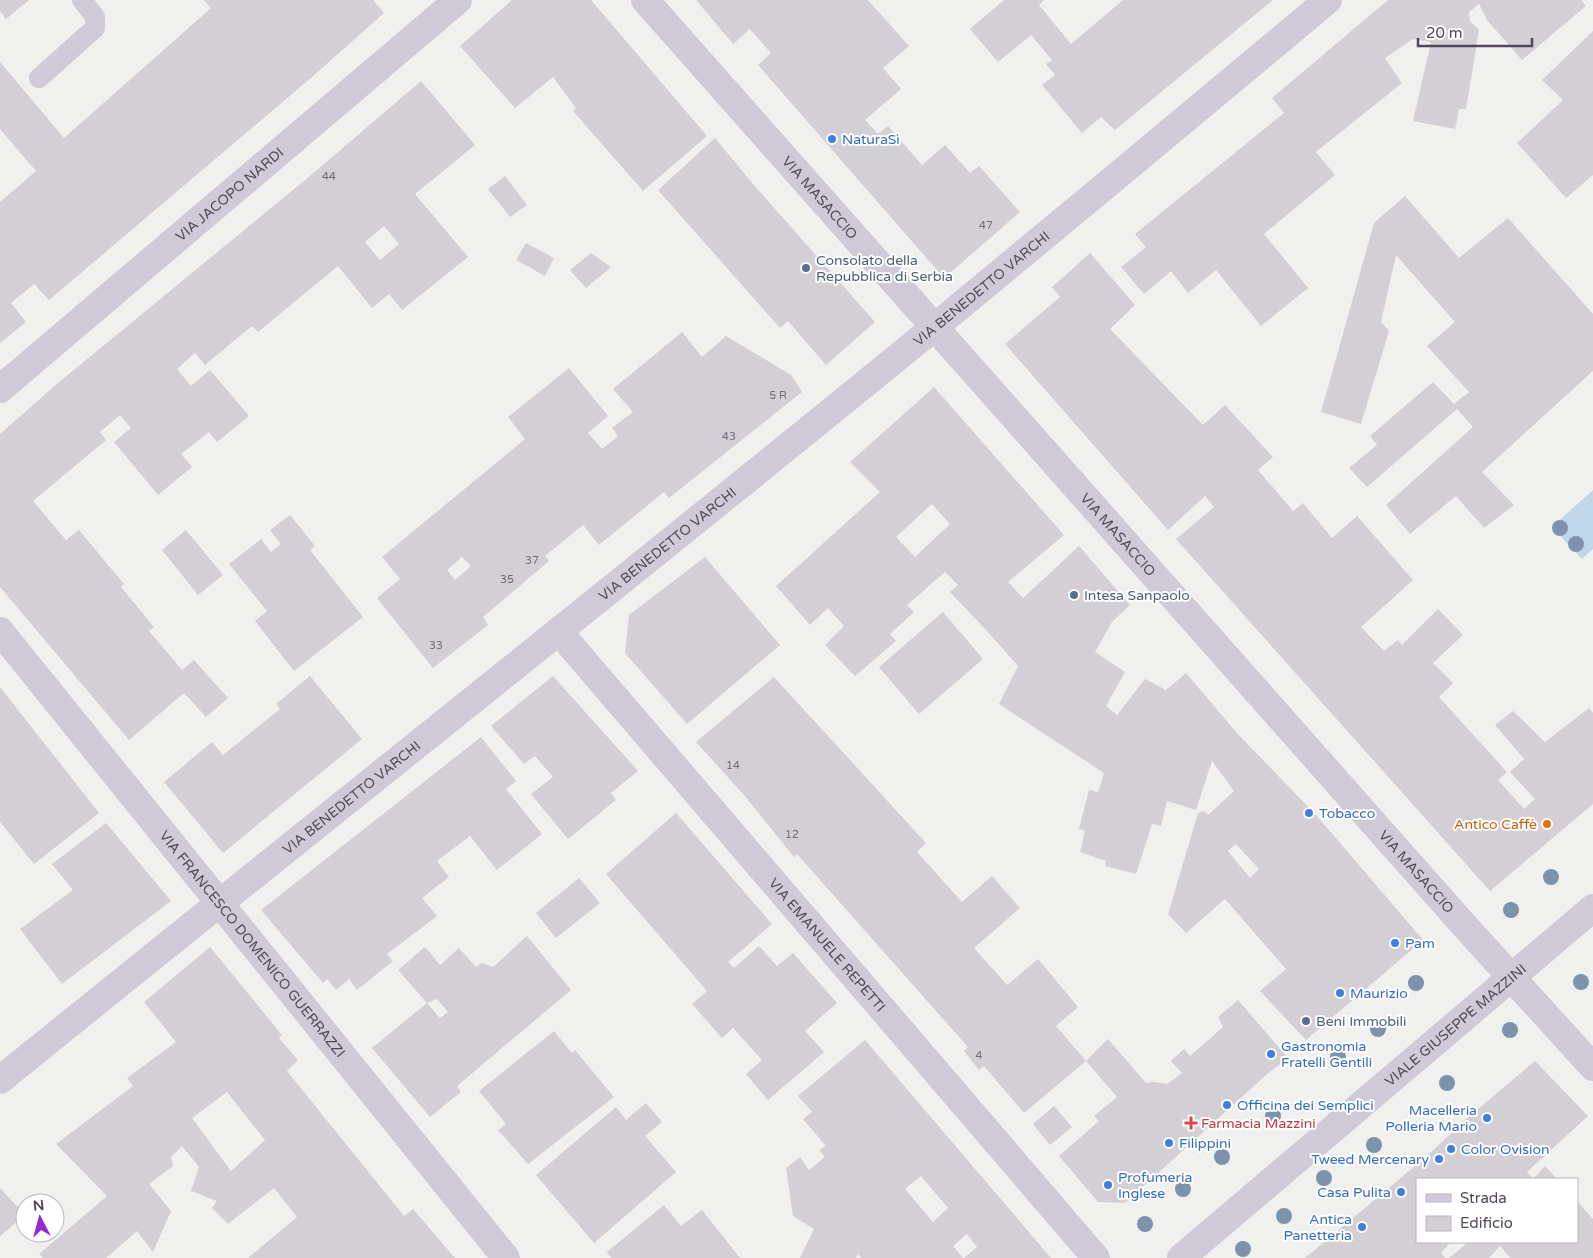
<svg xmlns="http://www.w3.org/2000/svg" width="1593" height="1258" font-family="'Varela Round',sans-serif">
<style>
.green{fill:#c0d7ea}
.building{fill:#d4ced5;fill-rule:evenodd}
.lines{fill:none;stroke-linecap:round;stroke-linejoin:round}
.lane{stroke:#d0c9d7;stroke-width:20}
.street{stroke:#d0c9d7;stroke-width:28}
.tree{fill:#7d92ab}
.shop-dot{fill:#3f7fe0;stroke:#fff;stroke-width:2}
.service-dot{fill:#5c6f8a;stroke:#fff;stroke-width:2}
.food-dot{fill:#e8710a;stroke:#fff;stroke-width:2}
.health-dot{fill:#e0444e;stroke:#fff;stroke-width:2}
.labels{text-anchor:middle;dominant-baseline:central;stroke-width:4;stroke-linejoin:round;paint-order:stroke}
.number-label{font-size:11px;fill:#726a79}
.shop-label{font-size:14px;fill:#366cbe;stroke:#fff;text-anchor:start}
.street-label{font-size:14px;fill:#52485a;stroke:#fff}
.service-label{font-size:14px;fill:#4e5e75;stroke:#fff;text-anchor:start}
.food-label{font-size:14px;fill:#c56008;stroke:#fff;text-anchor:end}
.health-label{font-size:14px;fill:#be3a42;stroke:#fff;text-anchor:start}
</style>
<rect width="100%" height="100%" fill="#f0f1ee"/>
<!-- green -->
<polygon class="green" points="1593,490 1593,549 1582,559 1552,527"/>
<!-- building -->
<g class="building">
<polygon points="0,0 29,0 6,19 0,11"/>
<polygon points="204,0 373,0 384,13 312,77 49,300 34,284 11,303 26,322 0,343 0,202 36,171 0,129 0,62 64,138 211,8"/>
<polygon points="512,0 591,0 707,136 643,191 573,111 576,108 553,77 515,108 460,46"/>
<polygon points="696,0 868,0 909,46 883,68 901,89 865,120 878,134 888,126 922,165 945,145 970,173 979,166 1020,212 944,278 758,65 771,53 750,29 733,44"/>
<polygon points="1004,0 1044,0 1039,5 1071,44 1123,0 1273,0 1115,130 1101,117 1082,133 1042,85 1055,75 1046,64 1052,60 1031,35 998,62 970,29"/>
<polygon points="1388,0 1581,0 1586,6 1522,60 1487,20 1479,4 1469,12 1470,21 1479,30 1466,109 1459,109 1455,129 1413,121 1431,42 1413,39 1385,58 1402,83 1316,152 1335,175 1264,234 1308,288 1261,326 1216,270 1188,293 1171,271 1144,294 1121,267 1146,247 1135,234 1284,113 1272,98"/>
<polygon points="1593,31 1593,175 1566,198 1517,143 1563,100 1542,80"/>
<path d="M421 81 475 145 415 194 468 257 402 310 389 294 372 308 338 266 258 332 252 326 205 365 195 353 177 369 191 386 210 370 249 416 217 442 209 432 181 454 192 467 158 495 114 442 131 428 120 415 100 432 106 440 33 501 66 540 79 530 124 584 121 587 154 627 149 631 182 670 194 660 228 698 206 717 184 693 129 740 0 587V434L58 383 310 176ZM384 226 399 244 380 260 365 242Z"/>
<polygon points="715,138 753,184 875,322 826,365 788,321 780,328 658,190"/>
<polygon points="505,176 527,205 510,217 488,189"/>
<polygon points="1405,196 1459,258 1508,218 1593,314 1593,371 1482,472 1514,505 1484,528 1456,496 1410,534 1386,505 1473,427 1457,409 1367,487 1349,468 1377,445 1370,436 1433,382 1454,404 1469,392 1427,346 1455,322 1396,255 1381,322 1389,331 1361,424 1321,412 1374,223"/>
<polygon points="526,243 554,258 545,276 516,260"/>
<polygon points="591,253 611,267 586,288 570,270"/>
<polygon points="1090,253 1135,305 1110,329 1203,425 1225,405 1273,457 1258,470 1293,511 1303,503 1332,538 1357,516 1413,580 1361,627 1384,651 1398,640 1402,645 1438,609 1463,635 1433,663 1453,683 1439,697 1507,772 1498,780 1524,809 1535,799 1510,772 1524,759 1495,725 1513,711 1545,742 1589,708 1593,713 1593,804 1490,891 1176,539 1214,507 1205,496 1168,530 1005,344 1060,297 1052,287"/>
<path d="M682 332 702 357 726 336 791 375 802 392 669 498 664 492 599 545 583 525 545 556 549 561 483 617 488 625 433 668 377 598 400 579 382 557 525 439 508 417 569 368 608 416 588 433 602 449 618 436 612 428 633 412 613 389ZM462 557 471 566 455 580 447 570Z"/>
<path d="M934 387 1064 535 1008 582 1023 598 1079 546 1130 605 1112 622 1095 652 1125 672 1106 706 1117 715 1145 679 1166 690 1186 673 1236 732 1317 816 1423 940 1306 1040 1260 991 1286 969 1225 899 1186 933 1168 914 1198 813 1204 811 1208 815 1234 791 1212 761 1196 810 1167 801 1161 826 1152 824 1136 874 1105 866 1106 861 1080 852 1085 831 1079 829 1089 790 1098 792 1104 773 999 704 1018 666 988 632 950 592 958 585 945 572 907 605 914 612 890 634 896 641 855 676 825 645 844 626 828 608 810 625 776 586 880 492 850 462ZM932 504 950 524 915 557 896 537ZM1236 844 1259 869 1250 878 1228 851Z"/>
<polygon points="290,515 315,546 310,550 363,617 294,671 255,621 267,611 229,564 261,539 271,552 281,544 270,530"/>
<polygon points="186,530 223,575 198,595 162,550"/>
<polygon points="705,557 780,645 687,724 625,653 629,615"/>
<polygon points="943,612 983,659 919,714 879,667"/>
<polygon points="310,676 362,739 223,853 164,782 212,742 223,755 280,709 276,704"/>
<polygon points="553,676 638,771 611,793 616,800 568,839 531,794 553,777 535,756 524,764 491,726"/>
<polygon points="774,677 926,843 917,852 962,902 992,876 1020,908 974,948 1007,985 1038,959 1078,1007 1056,1026 1086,1061 1024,1113 984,1066 979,1070 964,1051 968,1047 797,854 794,857 744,795 696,742"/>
<polygon points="0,687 99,813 34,864 0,822"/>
<polygon points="481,737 516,781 506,789 542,834 497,870 470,836 437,861 449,877 422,898 437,916 387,954 393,961 357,990 349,979 336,990 327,979 323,983 261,910"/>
<polygon points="676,813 772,924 728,962 734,968 759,946 777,966 793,953 837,1003 805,1031 824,1052 768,1100 746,1074 762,1060 733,1028 722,1038 692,1004 707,991 606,874"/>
<polygon points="106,823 171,901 62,984 20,929 73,890 52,864"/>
<polygon points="579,878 600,903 556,938 536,913"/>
<polygon points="527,936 571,990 457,1086 461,1092 430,1117 372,1048 427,1003 440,1018 448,1012 437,999 427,1003 398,970 425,947 440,965 459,948 476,967 482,963 493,967"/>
<path d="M210 947 282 1035 279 1038 298 1060 287 1071 404 1216 413 1209 455 1258H248L297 1217 274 1188 228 1224 212 1208 217 1201 191 1191 199 1167 182 1146 171 1157 173 1166 149 1184 171 1211 153 1252 137 1231 106 1258H43L39 1254 107 1196 56 1144 133 1086 127 1078 176 1042 144 1002ZM227 1092 265 1140 231 1171 192 1118Z"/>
<polygon points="1238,1000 1288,1058 1266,1075 1125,1203 1098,1202 1059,1156 1099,1121 1094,1116 1117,1097 1086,1061 1108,1039 1146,1083 1154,1082 1167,1084 1182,1073 1171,1061 1184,1049 1190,1056 1223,1027 1218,1017"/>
<polygon points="554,1031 572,1053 575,1050 614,1097 528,1164 498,1130 506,1124 479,1091"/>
<path d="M865 1040 1051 1258H964L977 1247 967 1234 953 1246 963 1258H861L858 1254 856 1258H800L814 1229 793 1216 786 1168 800 1157 809 1170 825 1157 819 1150 826 1146 803 1119 812 1112 798 1096ZM921 1176 948 1208 933 1222 905 1189Z"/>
<polygon points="1535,1061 1588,1116 1527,1172 1533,1179 1545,1166 1557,1179 1417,1179 1417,1242 1448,1242 1449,1244 1441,1253 1445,1258 1305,1258 1427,1156 1464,1121"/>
<polygon points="646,1103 662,1122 645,1136 676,1172 594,1243 536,1175 616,1107 626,1120"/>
<polygon points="1054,1106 1072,1127 1050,1145 1033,1124"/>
<polygon points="0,1188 25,1215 0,1236"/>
<polygon points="1577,1201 1593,1219 1593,1258 1510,1258 1500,1246 1489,1258 1449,1258 1466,1244 1465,1242 1577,1242"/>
<polygon points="664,1205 681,1226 702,1210 740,1258 611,1258 607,1252"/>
</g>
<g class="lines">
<!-- lane -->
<polyline class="lane" points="39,78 95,28 95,17 82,0"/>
<!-- street -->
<g class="street">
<path id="s1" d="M645 0 1462 923 1593 1067"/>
<path id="s2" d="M0 389 458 0"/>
<path id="s3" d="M0 631 506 1258"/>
<path id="s4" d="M559 632 1096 1258"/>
<path id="s5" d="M0 1080C310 829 623 582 931 330 1064 221 1196 110 1328 0"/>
<path id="s6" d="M1181 1258 1593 908"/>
</g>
</g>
<!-- trees -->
<g class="tree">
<circle cx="1560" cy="528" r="8"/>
<circle cx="1576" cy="544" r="8"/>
<circle cx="1551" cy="877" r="8"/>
<circle cx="1511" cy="910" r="8"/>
<circle cx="1581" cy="982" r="8"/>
<circle cx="1416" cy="983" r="8"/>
<circle cx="1378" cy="1029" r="8"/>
<circle cx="1510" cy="1030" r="8"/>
<circle cx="1338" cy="1057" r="8"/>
<circle cx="1447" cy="1083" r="8"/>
<circle cx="1273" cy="1116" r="8"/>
<circle cx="1374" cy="1145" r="8"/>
<circle cx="1222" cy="1157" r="8"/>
<circle cx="1324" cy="1178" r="8"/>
<circle cx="1183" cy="1189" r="8"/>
<circle cx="1284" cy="1216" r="8"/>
<circle cx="1145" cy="1224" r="8"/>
<circle cx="1243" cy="1249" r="8"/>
</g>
<!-- markers -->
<g class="shop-dot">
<circle cx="832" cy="139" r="5"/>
<circle cx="1309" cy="813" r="5"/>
<circle cx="1395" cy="943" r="5"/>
<circle cx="1340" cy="993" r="5"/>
<circle cx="1271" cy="1054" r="5"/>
<circle cx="1227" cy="1105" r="5"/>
<circle cx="1487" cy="1118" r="5"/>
<circle cx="1169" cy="1143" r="5"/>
<circle cx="1451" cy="1149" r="5"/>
<circle cx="1439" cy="1159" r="5"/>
<circle cx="1108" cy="1185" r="5"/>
<circle cx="1401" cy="1192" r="5"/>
<circle cx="1362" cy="1227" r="5"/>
</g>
<g class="service-dot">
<circle cx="806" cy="268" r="5"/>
<circle cx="1074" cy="595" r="5"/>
<circle cx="1306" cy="1021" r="5"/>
</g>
<circle class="food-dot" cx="1547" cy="824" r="5"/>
<path class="health-dot" d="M1188.5 1115.5h5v5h5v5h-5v5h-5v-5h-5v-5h5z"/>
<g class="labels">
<!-- number labels -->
<g class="number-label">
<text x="329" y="176">44</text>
<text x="986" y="225">47</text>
<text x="778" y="395">5 R</text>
<text x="729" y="436">43</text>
<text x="532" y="560">37</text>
<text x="507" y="579">35</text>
<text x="436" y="645">33</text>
<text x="733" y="765">14</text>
<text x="792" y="834">12</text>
<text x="979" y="1055">4</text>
</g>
<!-- shop labels -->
<g class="shop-label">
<text x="842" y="139">NaturaSì</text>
<text x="1319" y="813">Tobacco</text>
<text x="1405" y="943">Pam</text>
<text x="1350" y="993">Maurizio</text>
<text x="1281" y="1046">Gastronomia<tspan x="1281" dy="16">Fratelli Gentili</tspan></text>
<text x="1237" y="1105">Officina dei Semplici</text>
<text x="1477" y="1110" text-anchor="end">Macelleria<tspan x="1477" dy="16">Polleria Mario</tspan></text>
<text x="1179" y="1143">Filippini</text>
<text x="1461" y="1149">Color Ovision</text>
<text x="1429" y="1159" text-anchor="end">Tweed Mercenary</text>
<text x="1118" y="1177">Profumeria<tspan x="1118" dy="16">Inglese</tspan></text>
<text x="1391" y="1192" text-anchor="end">Casa Pulita</text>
<text x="1352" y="1219" text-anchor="end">Antica<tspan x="1352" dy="16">Panetteria</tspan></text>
</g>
<!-- street labels -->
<g class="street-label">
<text stroke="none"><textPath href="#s2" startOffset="301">VIA JACOPO NARDI</textPath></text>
<text stroke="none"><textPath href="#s1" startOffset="264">VIA MASACCIO</textPath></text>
<text stroke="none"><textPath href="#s5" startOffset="1261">VIA BENEDETTO VARCHI</textPath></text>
<text stroke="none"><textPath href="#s1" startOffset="714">VIA MASACCIO</textPath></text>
<text stroke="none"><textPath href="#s5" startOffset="856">VIA BENEDETTO VARCHI</textPath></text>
<text stroke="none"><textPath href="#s5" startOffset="451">VIA BENEDETTO VARCHI</textPath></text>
<text stroke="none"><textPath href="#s1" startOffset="1164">VIA MASACCIO</textPath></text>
<text stroke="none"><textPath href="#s3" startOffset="402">VIA FRANCESCO DOMENICO GUERRAZZI</textPath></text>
<text stroke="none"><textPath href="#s4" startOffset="412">VIA EMANUELE REPETTI</textPath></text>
<text stroke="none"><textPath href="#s6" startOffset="360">VIALE GIUSEPPE MAZZINI</textPath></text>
</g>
<!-- service labels -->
<g class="service-label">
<text x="816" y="260">Consolato della<tspan x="816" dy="16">Repubblica di Serbia</tspan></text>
<text x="1084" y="595">Intesa Sanpaolo</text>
<text x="1316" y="1021">Beni Immobili</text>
</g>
<!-- food labels -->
<g class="food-label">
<text x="1537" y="824">Antico Caffè</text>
</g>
<!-- health labels -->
<g class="health-label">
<text x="1201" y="1123">Farmacia Mazzini</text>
</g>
</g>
<!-- legend -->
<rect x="1416" y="1178" width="162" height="65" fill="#ffffff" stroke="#bab6bd"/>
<rect x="1426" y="1194" width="25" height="8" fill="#d0c9d7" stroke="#bab6bd"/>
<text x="1460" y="1203" font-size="15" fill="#52485a">Strada</text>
<rect x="1426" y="1216" width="25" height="15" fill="#d4ced5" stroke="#bab6bd"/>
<text x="1460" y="1228" font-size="15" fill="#52485a">Edificio</text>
<!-- north arrow -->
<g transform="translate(40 1218) rotate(354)"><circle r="24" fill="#ffffff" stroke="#bab6bd"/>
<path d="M0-4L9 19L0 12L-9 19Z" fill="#922acf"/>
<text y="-8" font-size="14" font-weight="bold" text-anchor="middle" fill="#52485a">N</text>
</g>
<!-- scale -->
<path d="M1418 38v8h114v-8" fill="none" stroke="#52485a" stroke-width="2.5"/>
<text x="1426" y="38" font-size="15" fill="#52485a" stroke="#ffffff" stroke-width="4" paint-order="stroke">20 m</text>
</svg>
